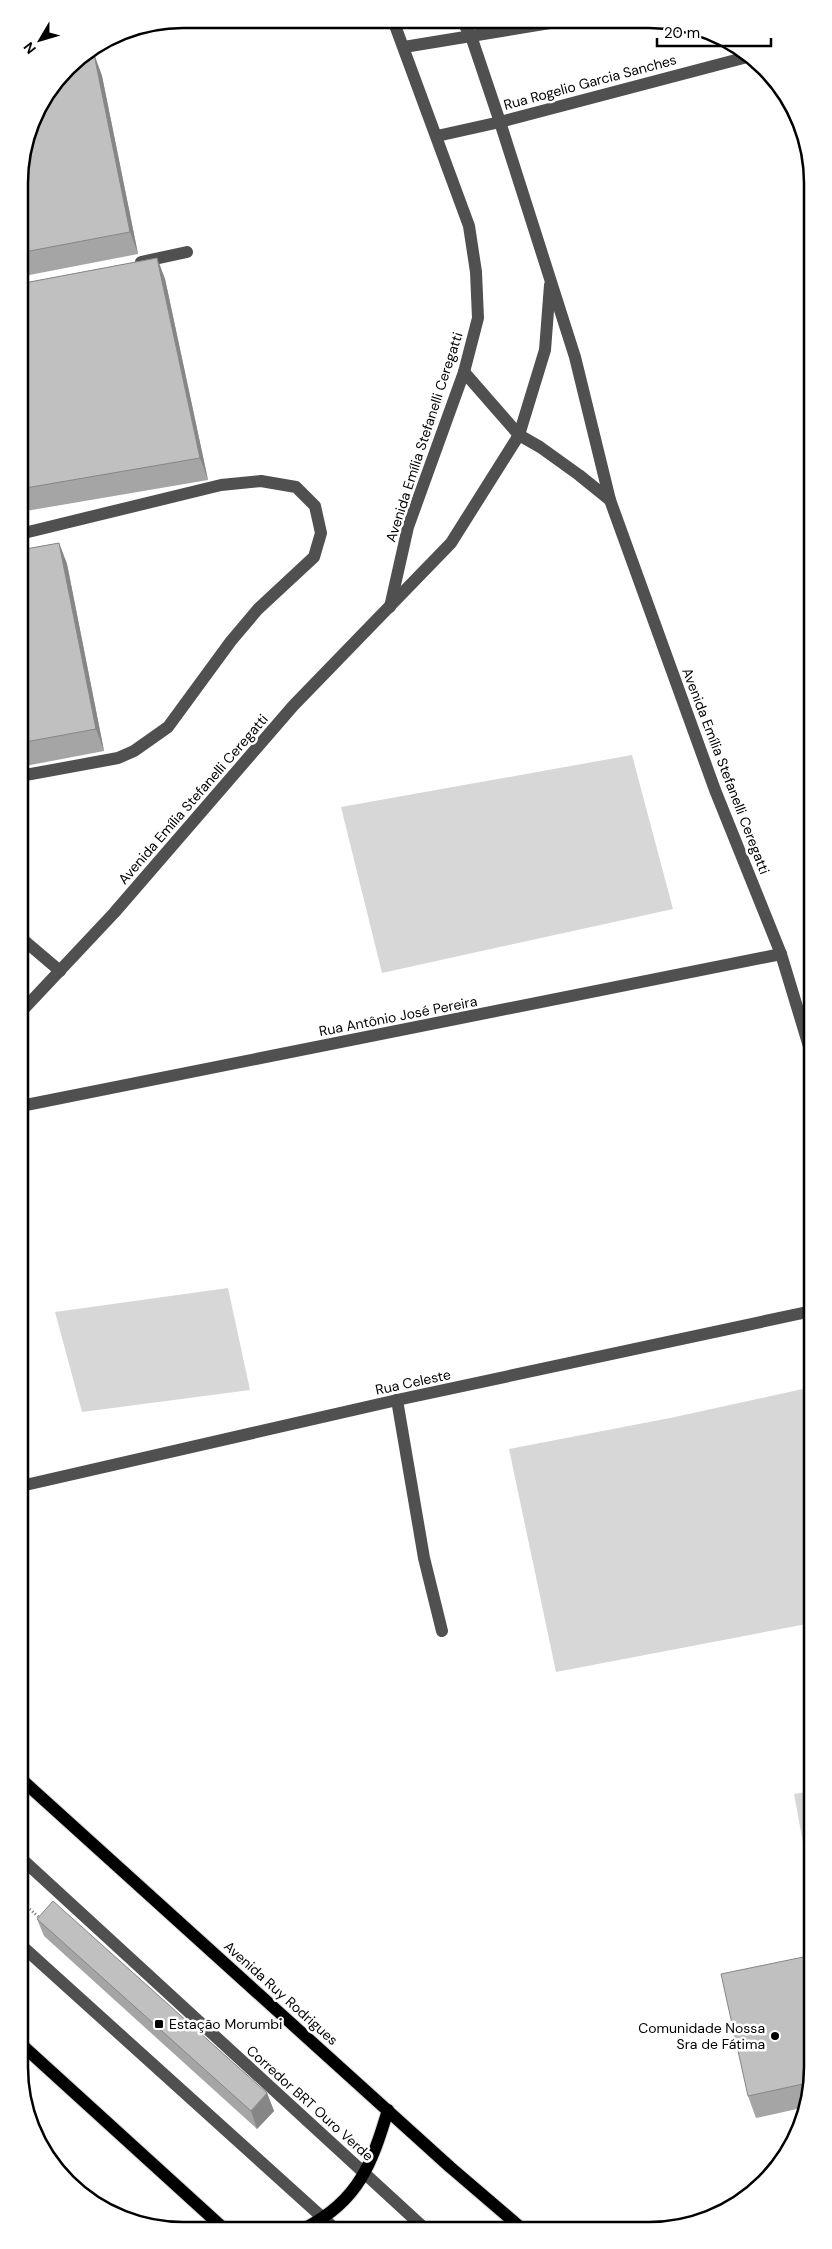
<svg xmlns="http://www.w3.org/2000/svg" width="832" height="2249" font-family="'DM Sans',sans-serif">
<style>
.green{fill:#d7d7d7}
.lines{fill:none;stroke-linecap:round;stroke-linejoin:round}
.major-casing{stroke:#dbdbdb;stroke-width:14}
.path{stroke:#727272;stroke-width:3;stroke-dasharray:1 2.5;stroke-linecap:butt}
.minor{stroke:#505050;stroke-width:12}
.major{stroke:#000;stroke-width:12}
.wall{fill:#a5a5a5}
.shaded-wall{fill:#868686}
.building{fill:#c0c0c0;stroke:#868686}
.poi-dot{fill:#000;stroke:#fff;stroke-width:2}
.labels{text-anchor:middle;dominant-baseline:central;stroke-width:5;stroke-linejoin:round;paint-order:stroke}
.street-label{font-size:14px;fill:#000;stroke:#fff}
.poi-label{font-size:14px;fill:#000;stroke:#fff;text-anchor:start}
.rim{fill:none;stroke:#000;stroke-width:2.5}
</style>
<rect width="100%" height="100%" fill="#fff"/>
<!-- green -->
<g class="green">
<polygon points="632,755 673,909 382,973 341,807"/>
<polygon points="228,1288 250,1390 82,1412 55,1312"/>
<polygon points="812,1387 812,1623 556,1672 509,1449 670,1418"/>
<polygon points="812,1791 813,1880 810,1880 794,1794"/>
</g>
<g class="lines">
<defs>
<g id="major">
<polyline points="21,1779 450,2167 520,2227"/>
<polyline points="22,2045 222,2227"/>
<path d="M307 2227C359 2200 372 2163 388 2110"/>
</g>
</defs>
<!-- major casing -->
<use href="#major" class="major-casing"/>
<!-- path -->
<polyline class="path" points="22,1902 42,1920"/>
<!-- minor -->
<g class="minor">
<polyline points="462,21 471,36 500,122 575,357 610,500 715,790 781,954 811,1053"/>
<polyline points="404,47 562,21"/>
<polyline points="437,136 500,122 751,56"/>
<polyline points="141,262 187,252"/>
<polyline points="464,372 519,435 540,447 579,475 610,500"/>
<polyline points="20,534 221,485 261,481 296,487 315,506 321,533 314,557 258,609 231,641 168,727 134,751 118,758 20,776"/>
<polyline points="390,607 408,527 464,372 478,318 476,272 469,226 393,20"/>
<polyline points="20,937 60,971"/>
<polyline points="20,1013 114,913 293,706 451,543 519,435 545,350 550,285"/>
<polyline points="21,1106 781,954"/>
<polyline points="397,1400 424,1558 442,1631"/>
<polyline points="21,1486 397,1400 812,1311"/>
<polyline points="22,1859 423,2227"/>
<polyline points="22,1946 333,2227"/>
</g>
<!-- major -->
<use href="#major" class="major"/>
</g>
<!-- wall -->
<g class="wall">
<polygon points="94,54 102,76 138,254 19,277 19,172"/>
<polygon points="157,258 165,279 208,480 20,512 19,284"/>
<polygon points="59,543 67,564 104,751 20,767 20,550"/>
<polygon points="37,1919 267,2093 274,2111 257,2129 44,1936"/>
<polygon points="813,2077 806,2107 756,2118 748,2096"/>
</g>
<!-- shaded-wall -->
<g class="shaded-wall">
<polygon points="94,54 102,76 138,254 130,232"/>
<polygon points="157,258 165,279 208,480 200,458"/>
<polygon points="59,543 67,564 104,751 96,729"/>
<polygon points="267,2093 274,2111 257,2129 251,2111"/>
</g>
<!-- building -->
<g class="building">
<polygon points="94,54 130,232 19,253 19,172 36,110 74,60 78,57"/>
<polygon points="157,258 200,458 20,489 19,284"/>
<polygon points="59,543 96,729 20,743 20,550"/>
<polygon points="53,1901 267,2093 251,2111 37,1919"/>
<polygon points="813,1955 813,2077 812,2082 748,2096 721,1974"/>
</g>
<!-- markers -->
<g class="poi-dot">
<rect x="154" y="2019" width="10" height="10" rx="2.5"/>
<circle cx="775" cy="2036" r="5"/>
</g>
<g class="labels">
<!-- street labels -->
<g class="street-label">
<text transform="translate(590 82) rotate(-15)">Rua Rogelio Garcia Sanches</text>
<text transform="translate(424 437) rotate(-72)">Avenida Emília Stefanelli Ceregatti</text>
<text transform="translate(726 771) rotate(69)">Avenida Emília Stefanelli Ceregatti</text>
<text transform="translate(193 799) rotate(-49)">Avenida Emília Stefanelli Ceregatti</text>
<text transform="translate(398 1016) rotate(-11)">Rua Antônio José Pereira</text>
<text transform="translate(413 1382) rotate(-12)">Rua Celeste</text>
<text transform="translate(281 1993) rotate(42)">Avenida Ruy Rodrigues</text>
<text transform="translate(310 2103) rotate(42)">Corredor BRT Ouro Verde</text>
</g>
<!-- poi labels -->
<g class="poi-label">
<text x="169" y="2024">Estação Morumbi</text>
<text x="765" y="2028" text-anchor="end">Comunidade Nossa<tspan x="765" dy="16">Sra de Fátima</tspan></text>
</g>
</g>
<!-- crop -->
<path d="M0 0H832V2249H0ZM183 28H649A155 155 0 0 1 804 183V2067A155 155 0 0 1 649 2222H183A155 155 0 0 1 28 2067V183A155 155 0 0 1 183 28Z" fill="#fff" fill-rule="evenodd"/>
<path class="rim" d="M183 28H649A155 155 0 0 1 804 183V2067A155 155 0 0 1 649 2222H183A155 155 0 0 1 28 2067V183A155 155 0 0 1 183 28Z"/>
<!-- north arrow -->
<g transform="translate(40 40) rotate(232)" stroke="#ffffff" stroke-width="4" paint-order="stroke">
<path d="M0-4L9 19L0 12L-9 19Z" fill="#000000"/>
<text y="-8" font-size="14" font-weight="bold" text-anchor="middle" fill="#000000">N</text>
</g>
<!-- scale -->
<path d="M657 38v8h114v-8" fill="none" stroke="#000000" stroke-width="2.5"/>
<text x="664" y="38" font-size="15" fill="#000000" stroke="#ffffff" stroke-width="4" paint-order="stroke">20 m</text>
</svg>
